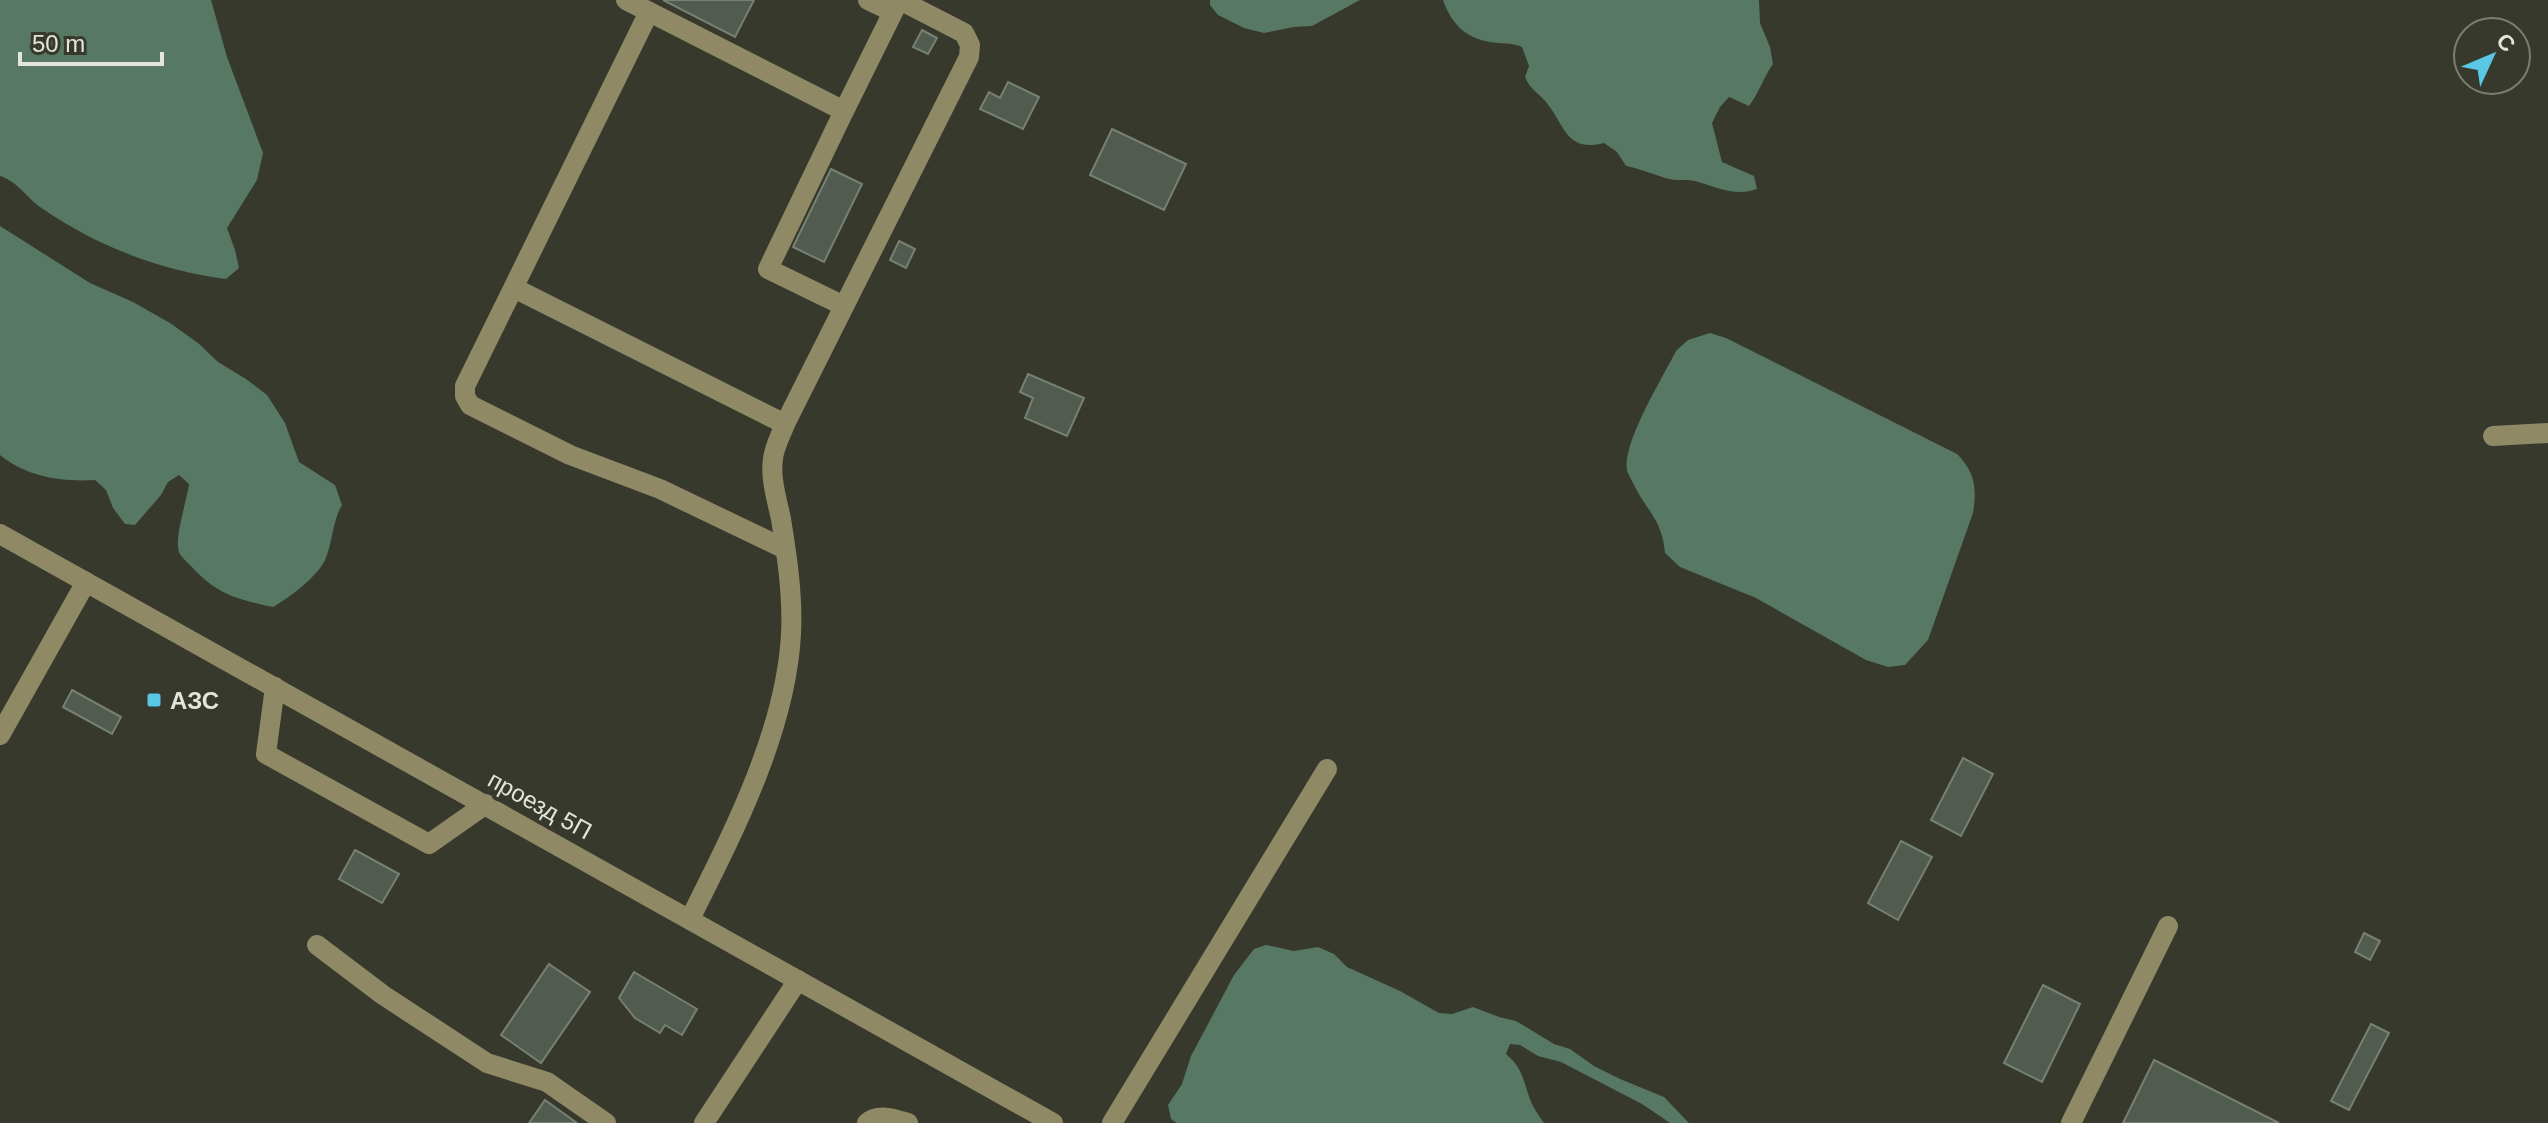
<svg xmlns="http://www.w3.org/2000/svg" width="2548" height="1123" font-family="Arial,sans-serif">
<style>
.water{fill:#567864}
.building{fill:#525b4f;stroke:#768073;stroke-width:2}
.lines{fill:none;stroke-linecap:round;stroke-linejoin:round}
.minor{stroke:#8f8966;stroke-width:20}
.poi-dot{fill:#59c8e5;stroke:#36392c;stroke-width:3}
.labels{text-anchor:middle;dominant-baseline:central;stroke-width:8;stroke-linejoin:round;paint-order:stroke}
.poi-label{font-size:24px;font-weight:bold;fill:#e3e5dd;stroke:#36392c;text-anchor:start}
.street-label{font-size:24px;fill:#e3e5dd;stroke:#36392c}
</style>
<rect width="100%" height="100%" fill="#36392c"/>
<!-- water -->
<g class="water">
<path d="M0 0H211L227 57 263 153 257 180 227 228 235 250 239 268 226 279C161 271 97 246 43 209 27 199 19 182 0 176Z"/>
<polygon points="1210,0 1360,0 1312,26 1294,27 1264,33 1244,28 1218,15 1210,5"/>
<path d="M1443 0H1759L1760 23 1770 47 1773 64C1763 78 1759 93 1749 106L1729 97 1720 107 1712 123 1722 162 1754 176 1757 189C1736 197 1716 187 1695 181 1687 179 1678 181 1669 179 1655 175 1641 169 1626 166L1617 152 1604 143C1566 153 1565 125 1546 102 1537 91 1532 92 1525 77L1529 66 1522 47C1511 42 1501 44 1490 42 1465 38 1451 23 1443 0Z"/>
<path d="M0 226 90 283 133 302 170 323 198 343 218 362 246 379 267 395 285 423 299 462 335 485 342 505C332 522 333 542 325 560 317 577 289 598 273 607 237 599 217 595 191 566 188 563 181 557 179 552 174 538 187 500 189 484L179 475 168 482 161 495 135 525 125 524 113 508 106 490 95 480C61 482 27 477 0 455Z"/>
<path d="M1710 333 1726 338 1957 454C1975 472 1977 488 1973 513L1928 640 1905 665 1888 667 1866 660 1756 598 1680 567 1665 553C1662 520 1649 514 1635 487 1633 482 1628 475 1627 470 1622 443 1663 377 1676 351L1688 340Z"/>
<path d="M1266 945 1294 951 1318 947 1334 954 1347 967 1400 991 1439 1013 1452 1014 1473 1007 1499 1017 1516 1021 1554 1044 1570 1049 1594 1066 1620 1079 1664 1097 1689 1123H1670L1642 1104 1561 1062 1538 1056 1520 1045 1510 1044 1506 1054C1526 1071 1523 1085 1533 1106 1536 1112 1540 1117 1544 1123H1177L1171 1119 1168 1105 1182 1084 1191 1056 1234 975 1254 949Z"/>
</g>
<!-- building -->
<g class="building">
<polygon points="663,0 754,0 735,37"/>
<polygon points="922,30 937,38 928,54 913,47"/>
<polygon points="1008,82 1039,97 1023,129 980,109 989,92 1000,98"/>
<polygon points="1112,129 1186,164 1164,210 1090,175"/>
<polygon points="831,169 862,184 824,262 793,247"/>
<polygon points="899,241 915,249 906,268 890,260"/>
<polygon points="1028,374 1084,398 1067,436 1025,418 1033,398 1020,392"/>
<polygon points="72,690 121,717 112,734 63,707"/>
<polygon points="1963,758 1993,774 1961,836 1931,820"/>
<polygon points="1901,841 1932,857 1898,920 1868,903"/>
<polygon points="355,850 399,874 382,903 339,879"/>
<polygon points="2364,933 2380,941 2370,960 2355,952"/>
<polygon points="549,964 590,992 541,1063 501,1035"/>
<polygon points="634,972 697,1009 682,1035 665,1025 660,1033 635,1018 619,998"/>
<polygon points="2043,985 2080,1004 2042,1082 2004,1063"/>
<polygon points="2371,1024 2389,1033 2349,1110 2331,1101"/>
<polygon points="2154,1060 2279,1123 2123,1123"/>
<polygon points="545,1100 577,1123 529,1123"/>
</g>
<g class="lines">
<!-- minor -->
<g class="minor">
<polyline points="626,0 844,111 899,0"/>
<polyline points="868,0 893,12"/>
<polyline points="649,12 465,386 465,396 470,405 570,455 660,489 785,549"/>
<polyline points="844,111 768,269 844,306"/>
<polyline points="514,288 785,424"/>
<polyline points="2493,436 2548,433"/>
<polyline points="0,534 1053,1123"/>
<polyline points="275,687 266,754 429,844 486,804"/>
<polyline points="0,735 86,582"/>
<path d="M690 919C733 833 786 731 791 634 793 596 787 556 781 519 777 500 770 478 773 459 774 447 781 435 785 424L969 57 970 45 964 33 900 0"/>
<polyline points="317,945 383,995 487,1063 547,1082 606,1123"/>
<polyline points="704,1123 798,980"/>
<path d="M867 1123C878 1113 895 1119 908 1123"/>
<polyline points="1112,1123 1327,769"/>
<polyline points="2071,1123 2168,926"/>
</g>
</g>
<!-- markers -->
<rect class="poi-dot" x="146" y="692" width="16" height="16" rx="4"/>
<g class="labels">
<!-- poi labels -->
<g class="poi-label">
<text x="170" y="700">АЗС</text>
</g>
<!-- street labels -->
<g class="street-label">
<text transform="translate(540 805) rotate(29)">проезд 5П</text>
</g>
</g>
<!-- north arrow -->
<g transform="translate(2492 56) rotate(46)"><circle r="38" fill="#36392c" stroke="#7b7e73" stroke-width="2"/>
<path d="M0-6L14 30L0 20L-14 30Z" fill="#59c8e5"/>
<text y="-12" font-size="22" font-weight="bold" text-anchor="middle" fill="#e3e5dd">С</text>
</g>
<!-- scale -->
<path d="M20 52v12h142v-12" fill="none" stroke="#e3e5dd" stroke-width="4"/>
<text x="32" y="52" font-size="24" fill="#e3e5dd" stroke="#36392c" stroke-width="6" paint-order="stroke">50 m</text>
</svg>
